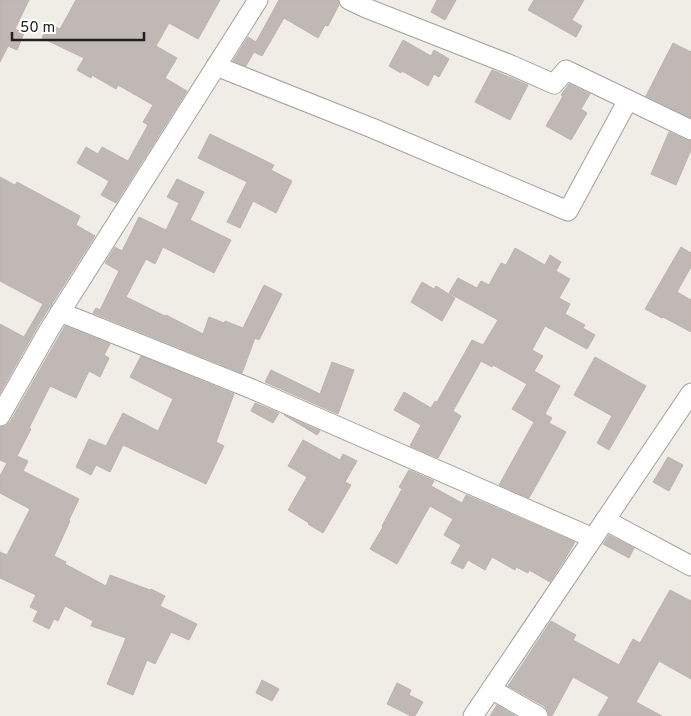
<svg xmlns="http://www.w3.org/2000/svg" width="691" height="716" font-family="Overpass,sans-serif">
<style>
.building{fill:#c0b8b4;stroke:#c0b3ab}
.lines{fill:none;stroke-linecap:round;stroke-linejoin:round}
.minor-casing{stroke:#a1a1a1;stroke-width:21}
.minor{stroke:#fff;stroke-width:19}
</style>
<rect width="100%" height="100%" fill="#f0ede7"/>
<!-- building -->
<g class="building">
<polygon points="0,0 29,0 15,29 24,33 17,50 8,46 0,62"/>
<polygon points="76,0 220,0 198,39 169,23 156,46 177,58 165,78 187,91 116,203 101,195 109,181 77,163 86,147 98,154 102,147 128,161 148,125 143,122 153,105 118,85 116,89 92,75 91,78 77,70 84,58 42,38 49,24 60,29"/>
<polygon points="279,0 338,0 339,5 328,26 325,25 318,38 284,18 262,56 254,52 246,66 233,61 248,37 256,42"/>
<polygon points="437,0 456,0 445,20 431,12"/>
<polygon points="534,0 584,0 572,20 582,26 576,37 528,10"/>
<polygon points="403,40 431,56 434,50 449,59 439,77 434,74 428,86 402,71 401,73 389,66"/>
<polygon points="673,43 691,52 691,118 646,96"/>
<polygon points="492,70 528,85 510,120 475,102"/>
<polygon points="569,84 590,94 581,109 587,113 571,140 546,126 563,96 561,95"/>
<polygon points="669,132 686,140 691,141 691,150 676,185 651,174"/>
<polygon points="210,134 274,165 271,170 292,181 276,213 253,201 240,228 227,222 247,182 198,158"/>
<polygon points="0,177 15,185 17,182 80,216 76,225 95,236 39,324 0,393 0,324 24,337 43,304 0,281"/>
<polygon points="177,179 204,192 190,220 231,240 214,273 163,247 155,264 146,259 126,297 165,316 166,315 203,334 209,317 224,323 225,321 243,328 264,285 282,294 259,340 255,338 242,373 93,313 96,308 100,310 119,271 105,263 115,247 122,251 139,217 166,230 179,203 167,197"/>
<polygon points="681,247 691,253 691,267 677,292 691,300 691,332 663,317 662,318 645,309"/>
<polygon points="515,248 545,265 550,255 561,262 556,271 570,279 559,298 570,304 565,314 585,325 583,328 595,335 587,349 545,326 532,350 543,356 534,371 560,386 545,414 552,418 549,423 566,432 529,498 499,485 534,422 512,409 527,384 493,365 492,367 481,361 453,411 461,416 438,458 410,446 421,425 394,410 404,392 431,408 435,401 437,402 472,340 483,345 498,320 449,293 458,278 477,288 481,281 489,285 501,263 506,265"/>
<polygon points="422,282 434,289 436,286 455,298 442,321 411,302"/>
<polygon points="65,326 110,344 104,355 109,358 100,377 89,371 76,398 50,386 29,428 31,429 17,456 28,461 23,471 79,499 69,520 70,521 54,556 66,562 65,564 106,586 110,575 150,590 151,589 165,596 160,606 197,624 189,640 171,632 155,664 147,660 133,695 107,684 126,638 91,626 93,621 65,606 58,621 54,619 49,629 33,621 38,611 30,607 36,595 0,578 0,552 7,555 30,509 0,493 0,476 7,463 0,460 0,427 5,426 10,422"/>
<polygon points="141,356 234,394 216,442 224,446 206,484 123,445 110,472 96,465 91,475 76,467 89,439 106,446 123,413 158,431 173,399 130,377"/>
<polygon points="595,357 646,386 609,450 597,443 612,416 574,395"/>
<polygon points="332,362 354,370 338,414 265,382 271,370 320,394"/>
<polygon points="255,403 279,413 273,423 251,411"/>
<polygon points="284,415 320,431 317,435"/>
<polygon points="303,440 340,460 343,454 357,461 345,482 351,485 323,533 308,524 309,523 288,510 307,477 288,466"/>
<polygon points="668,457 683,465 669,491 653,482"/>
<polygon points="409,470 434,481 431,486 462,503 466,495 575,542 565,559 550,582 529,570 528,573 516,567 515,570 492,557 485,570 468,560 463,569 451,563 461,545 444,535 453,519 430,506 397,564 370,549 383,527 382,526 402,489 399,487"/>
<polygon points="609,535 634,548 629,558 603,544"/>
<polygon points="670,590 691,601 691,679 659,661 636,702 662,716 598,716 609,697 573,677 552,716 549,716 548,711 544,706 508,686 551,621 576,635 573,640 619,665 633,639 640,643"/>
<polygon points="262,680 279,689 272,701 256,693"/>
<polygon points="397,683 411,690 409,695 423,702 415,716 411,716 387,704"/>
<polygon points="497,705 515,716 490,716"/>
</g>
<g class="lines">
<defs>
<g id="minor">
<polyline points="349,0 366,8 511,65 554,84 566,70 691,130"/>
<polyline points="216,66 372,128 568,211 628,100"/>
<polyline points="60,312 252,389 593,538"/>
<polyline points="0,416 49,330 258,0"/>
<polyline points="605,520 691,566"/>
<polyline points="491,689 538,716"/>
<polyline points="473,716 691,393"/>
</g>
</defs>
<!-- minor casing -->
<use href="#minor" class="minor-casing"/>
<!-- minor -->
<use href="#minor" class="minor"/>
</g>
<!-- scale -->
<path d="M12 32v8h132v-8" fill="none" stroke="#202020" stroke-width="2.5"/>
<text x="20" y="32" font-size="15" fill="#202020" stroke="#ffffff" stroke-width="4" paint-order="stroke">50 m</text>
</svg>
